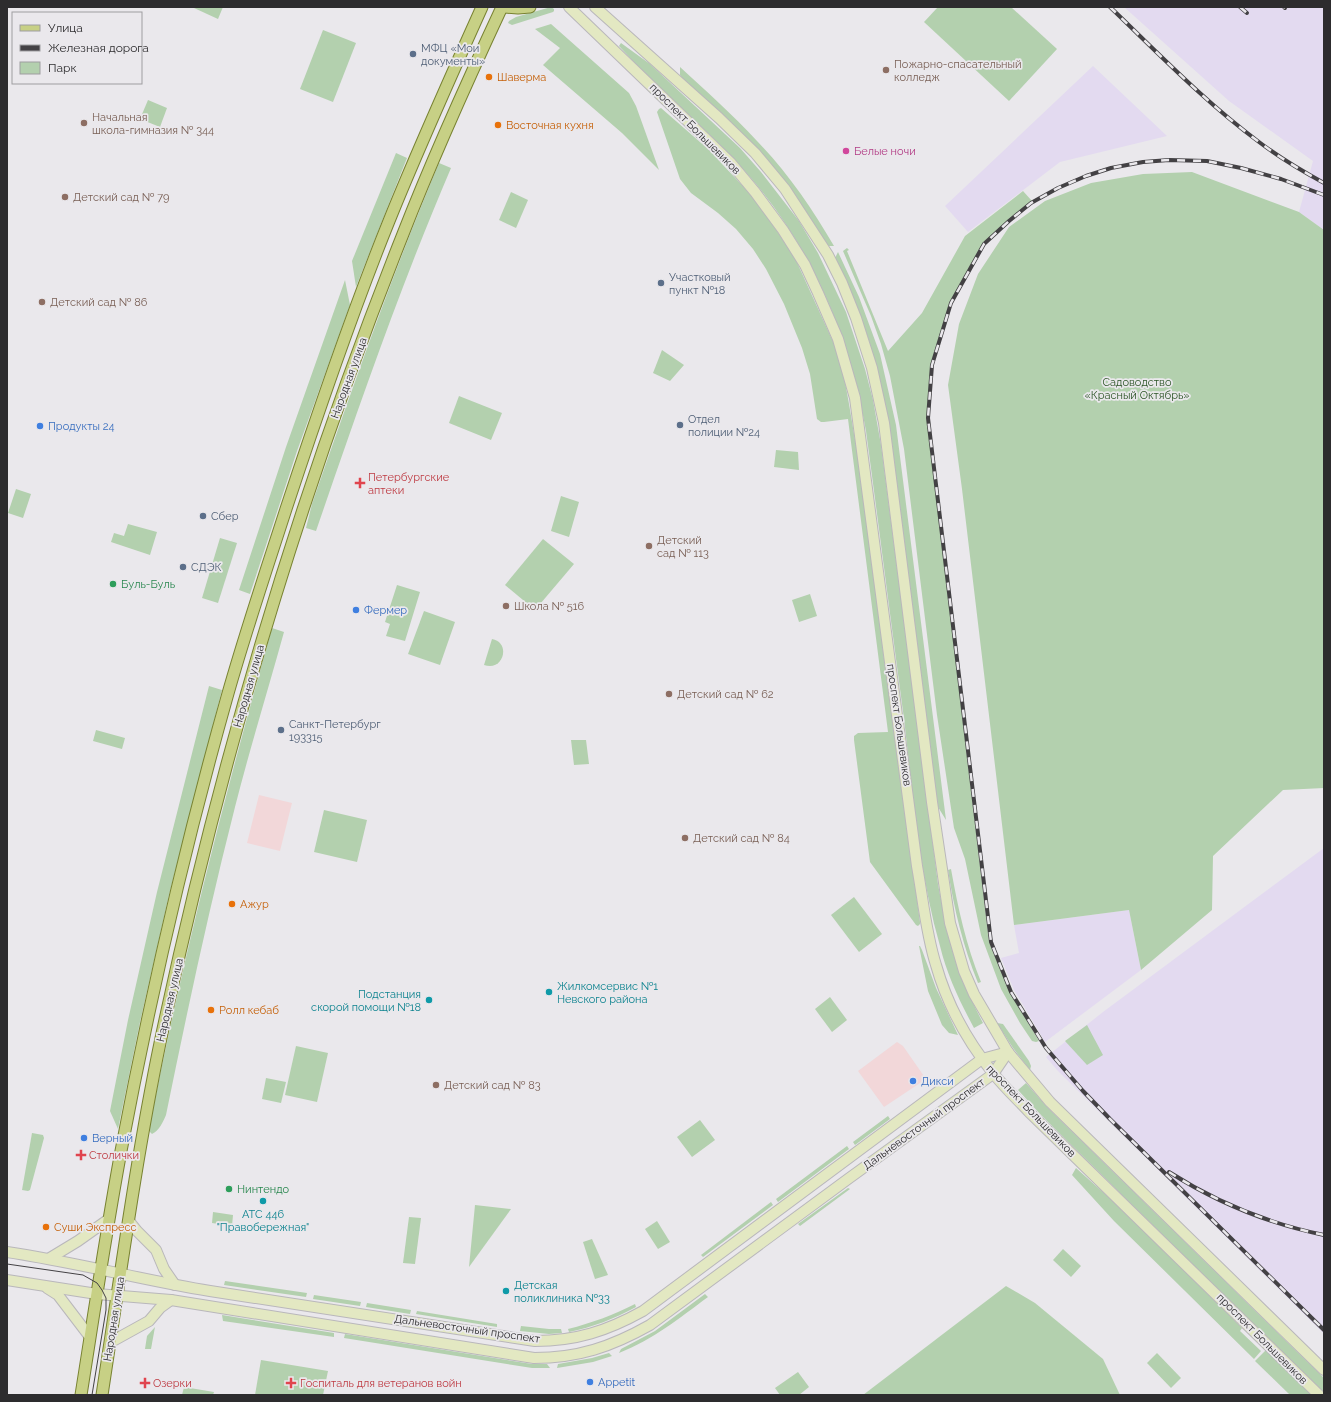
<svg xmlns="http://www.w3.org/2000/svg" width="1331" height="1402" font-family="Raleway,sans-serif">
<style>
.commercial{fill:#f2d7d9}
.industrial{fill:#e3daf0}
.green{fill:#b3d0ae}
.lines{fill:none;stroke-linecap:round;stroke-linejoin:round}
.secondary-casing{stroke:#b9b7bb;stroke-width:12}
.primary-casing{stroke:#788231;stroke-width:13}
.secondary{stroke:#e3e8c2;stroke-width:10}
.primary{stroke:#c7d085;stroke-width:11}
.tram{stroke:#434144;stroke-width:1}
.rail-casing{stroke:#434144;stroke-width:4}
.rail{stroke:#eae8ec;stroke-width:2.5;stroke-dasharray:8;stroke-linecap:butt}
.service-dot{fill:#5c6f8a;stroke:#eae8ec;stroke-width:1.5}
.education-dot{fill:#8d6e63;stroke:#eae8ec;stroke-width:1.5}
.food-dot{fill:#e8710a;stroke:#eae8ec;stroke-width:1.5}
.hotel-dot{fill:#d1479c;stroke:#eae8ec;stroke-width:1.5}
.shop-dot{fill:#3f7fe0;stroke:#eae8ec;stroke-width:1.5}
.health-dot{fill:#e0444e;stroke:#eae8ec;stroke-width:1.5}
.leisure-dot{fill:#2e9e5b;stroke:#eae8ec;stroke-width:1.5}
.culture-dot{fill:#0f9aa8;stroke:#eae8ec;stroke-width:1.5}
.labels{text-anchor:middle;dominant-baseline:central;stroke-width:3.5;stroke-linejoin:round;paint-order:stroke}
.service-label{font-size:11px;fill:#4e5e75;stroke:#eae8ec;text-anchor:start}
.education-label{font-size:11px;fill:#785e54;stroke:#eae8ec;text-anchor:start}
.food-label{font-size:11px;fill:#c56008;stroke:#eae8ec;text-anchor:start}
.street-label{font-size:11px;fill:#2d2c2e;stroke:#eae8ec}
.hotel-label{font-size:11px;fill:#b23c85;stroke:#eae8ec;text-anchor:start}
.park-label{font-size:11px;fill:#2a5324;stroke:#eae8ec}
.shop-label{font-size:11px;fill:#366cbe;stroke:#eae8ec;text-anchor:start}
.health-label{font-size:11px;fill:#be3a42;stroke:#eae8ec;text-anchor:start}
.leisure-label{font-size:11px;fill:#27864d;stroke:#eae8ec;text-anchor:start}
.culture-label{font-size:11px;fill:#0d838f;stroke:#eae8ec;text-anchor:start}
</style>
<rect width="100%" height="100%" fill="#eae8ec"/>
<!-- commercial -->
<g class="commercial">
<polygon points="259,795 292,803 280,851 247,843"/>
<polygon points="897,1042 903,1046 926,1079 884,1107 858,1071"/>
</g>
<!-- industrial -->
<g class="industrial">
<polygon points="1124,7 1324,7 1324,230 1299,212 1313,161 1229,101"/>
<polygon points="1093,66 1167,136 1060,162 968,232 945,206"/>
<polygon points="1324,848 1324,1334 1057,1070 1046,1057 1103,1012"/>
<polygon points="1129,910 1141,970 1045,1042 1014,990 1001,958 1019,953 1014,925"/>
</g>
<!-- green -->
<g class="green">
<polygon points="195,7 223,7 218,19 194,8"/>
<polygon points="551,7 554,9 554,11 553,12 512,25 508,23 509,21 516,17"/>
<polygon points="938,7 1011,7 1057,49 1009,101 924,22"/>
<polygon points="551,24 629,93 636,106 659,170 622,133 543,65 560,48 535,29"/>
<polygon points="323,30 356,43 333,102 300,89"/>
<path d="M621 43 650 64 740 148 761 172 799 221 818 253 846 312 865 369 873 400 881 445 938 884C947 934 959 977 983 1023L974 1028C960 1002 947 975 940 946 919 872 913 795 904 719 891 623 879 527 866 431 848 326 804 231 729 154 711 135 691 118 672 100 654 83 636 64 619 46Z"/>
<path d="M680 67C706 91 733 115 757 141 787 172 812 208 834 246H829L826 243C799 198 767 158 731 122 715 107 699 93 683 79L680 75Z"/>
<polygon points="148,100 167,108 160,127 140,119"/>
<polygon points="661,108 708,149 756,200 773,225 795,258 835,346 843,371 849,404 869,523 883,651 920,922 920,924 918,926 916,925 870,862 854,740 854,736 858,733 888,732 848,419 824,422 821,422 817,419 810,374 802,348 784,304 766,269 753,249 736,229 718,213 691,193 680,179 657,112 659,109"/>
<polygon points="396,153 407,158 356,287 352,261"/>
<path d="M439 163 451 168C400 287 358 409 316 531L306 528 312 504C352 389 392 275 439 163Z"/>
<polygon points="1192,172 1299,212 1324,230 1324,788 1283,790 1213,856 1212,910 1141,970 1129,910 1014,925 962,489 948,385 959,324 978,274 1009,227 1045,201 1091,183 1143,174"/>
<polygon points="1023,191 1032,201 983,244 950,303 931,365 927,419 989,942 1009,990 1039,1041 1036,1042 1032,1041 1020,1023 1001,989 981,935 965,859 954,828 937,715 904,449 890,376 881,344 871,316 843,251 847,248 849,250 847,251 888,351 922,313 965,236"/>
<polygon points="511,192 528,200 516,228 499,220"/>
<path d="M838 252 859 297 880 354 896 425 946 820 938 807 890 428C883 390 874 353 861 317 853 297 843 277 835 258Z"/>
<polygon points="345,280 350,305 297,451 250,594 239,590 286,447"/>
<polygon points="662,350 684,365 670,381 653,373"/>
<polygon points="459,396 502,413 491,440 449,423"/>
<polygon points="776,450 798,452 799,470 774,467"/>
<polygon points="16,489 31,494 23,518 8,513"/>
<polygon points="561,496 579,502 569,537 551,531"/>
<polygon points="128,524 157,532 150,555 111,542 114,533 124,536"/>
<polygon points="220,538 237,543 218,603 202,598"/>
<polygon points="543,539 574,564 535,610 505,585"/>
<polygon points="397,585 420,592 405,641 386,636 390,624 385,622"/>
<polygon points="810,594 817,616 799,622 792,600"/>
<polygon points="424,611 455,622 440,665 408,654"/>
<path d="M272 628 284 632C268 690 250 748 235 807 209 909 187 1012 166 1115 163 1122 159 1131 152 1134L150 1132 149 1129C182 961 225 794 272 628Z"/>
<path d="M492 639C511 642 504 672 484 665Z"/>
<polygon points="209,686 222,690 169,895 140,1022 118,1129 110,1111 128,1020 157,892"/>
<polygon points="96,730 125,738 122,749 93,741"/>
<polygon points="571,740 586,740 589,764 574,765"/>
<polygon points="324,810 367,820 357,862 314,852"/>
<path d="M951 869C958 908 966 945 981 982L978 983C963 946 954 909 948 870Z"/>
<polygon points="854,897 882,934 859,952 831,915"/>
<polygon points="919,946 920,946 922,950 936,988 958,1035 949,1033 942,1025 928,991"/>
<polygon points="830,997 847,1020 832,1032 815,1009"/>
<polygon points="997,1023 1003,1024 1029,1061 1031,1066 1030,1070 1013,1048"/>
<polygon points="1087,1025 1103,1055 1087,1065 1065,1041"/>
<polygon points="296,1046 328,1053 317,1102 285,1095"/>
<polygon points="266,1078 286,1082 281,1103 262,1099"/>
<polygon points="1026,1083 1048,1108 1324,1378 1324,1394 1041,1115 1018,1090"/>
<polygon points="888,1116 890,1119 855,1145 853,1142"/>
<polygon points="700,1120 715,1140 692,1157 677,1137"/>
<polygon points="32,1133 43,1135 44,1138 30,1190 28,1191 22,1190"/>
<polygon points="847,1146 849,1149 778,1202 776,1199"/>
<polygon points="1076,1168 1125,1212 1242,1328 1240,1331 1261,1351 1254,1359 1114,1221 1072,1175"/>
<polygon points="848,1188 850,1189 800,1226 798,1224"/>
<polygon points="771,1202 773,1205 703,1257 701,1255"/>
<polygon points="475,1205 511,1209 469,1267"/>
<polygon points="213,1212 233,1215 232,1226 212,1223"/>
<polygon points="409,1217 421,1218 415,1264 403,1263"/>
<polygon points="657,1221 670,1242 658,1249 645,1229"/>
<polygon points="592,1239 608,1275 595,1279 583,1242"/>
<polygon points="1063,1249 1081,1266 1071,1277 1053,1260"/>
<polygon points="225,1281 307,1293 306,1297 224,1285"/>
<polygon points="1006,1286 1035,1303 1103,1359 1120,1395 863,1395"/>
<path d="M705 1294 708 1297C678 1319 654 1339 619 1353L621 1349 655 1331Z"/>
<polygon points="314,1295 361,1302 360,1306 313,1299"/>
<polygon points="367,1303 411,1310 410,1314 366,1307"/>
<path d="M635 1304 636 1307C614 1319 593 1327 569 1332L568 1329C592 1323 613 1315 635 1304Z"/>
<polygon points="417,1311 497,1324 497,1327 416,1314"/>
<polygon points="222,1315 334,1333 334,1337 223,1321"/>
<polygon points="521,1326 549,1329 561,1329 562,1333 549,1334 520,1331"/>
<polygon points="155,1327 151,1349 145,1349 147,1336"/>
<polygon points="345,1334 532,1364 547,1364 550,1368 532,1368 344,1338"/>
<polygon points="1266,1350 1312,1395 1290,1395 1255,1361"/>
<polygon points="609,1353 612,1356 593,1362 557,1368 558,1364 592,1358"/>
<polygon points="1157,1353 1181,1378 1171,1388 1147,1363"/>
<polygon points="261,1360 328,1371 323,1395 255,1395"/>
<polygon points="798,1372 809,1387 799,1395 780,1395 775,1388"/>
<polygon points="184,1387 214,1392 213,1395 182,1395"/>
</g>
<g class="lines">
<defs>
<g id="secondary">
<path d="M569 7 730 162 755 192 783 230 805 265 818 293 838 339 855 398 917 866C923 899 926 934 936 965 947 1004 968 1042 993 1073 1004 1087 1018 1100 1030 1113L1319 1395"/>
<polyline points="595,7 719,118 755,153 785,189 828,255 842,283 856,318 872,368 884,423 932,802 950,923 964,971 974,994 1008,1052 1050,1102 1324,1370"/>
<polyline points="129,1221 137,1231 156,1250 164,1269 175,1285"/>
<path d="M7 1252C75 1262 142 1280 210 1291L535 1341C576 1341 607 1331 643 1311L982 1059 1008 1052"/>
<polyline points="50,1258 78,1241 109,1219"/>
<path d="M7 1280 97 1294 171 1300 534 1358C578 1358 611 1347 650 1325L848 1179 993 1074 1008 1052"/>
<polyline points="47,1288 58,1295 90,1337"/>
<polyline points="111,1342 149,1321 160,1308 171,1300"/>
</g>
<g id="primary">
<polyline points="505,7 518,8 530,7"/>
<path d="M81 1395C94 1313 106 1232 121 1151 150 998 185 846 227 697 245 633 266 571 286 509 318 412 351 315 389 221 418 149 450 78 482 7"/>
<path d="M102 1395C120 1278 136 1159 160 1043 218 768 299 495 403 234 433 157 467 82 502 7"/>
</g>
</defs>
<!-- secondary casing -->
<use href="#secondary" class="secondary-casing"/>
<!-- primary casing -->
<use href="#primary" class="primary-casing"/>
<!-- secondary -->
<use href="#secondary" class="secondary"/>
<!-- primary -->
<use href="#primary" class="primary"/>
<!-- tram -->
<polyline class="tram" points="7,1264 83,1275 97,1283 102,1290 106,1298 106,1310 92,1395"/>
<defs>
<g id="rail">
<path d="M1110 7C1158 53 1205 102 1259 142 1280 158 1302 171 1324 183"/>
<polyline points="1240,7 1247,13"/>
<polyline points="1284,7 1285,8"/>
<polyline points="1324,195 1281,179 1241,168 1207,161 1169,160 1143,162 1111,168 1086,176 1058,188 1031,203 1009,221 984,244 951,303 932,365 928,418 991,942 1011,992 1046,1048 1083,1091 1110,1119 1324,1330"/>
<path d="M1169 1172C1216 1202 1270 1224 1324 1235"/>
</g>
</defs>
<!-- rail casing -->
<use href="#rail" class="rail-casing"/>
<!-- rail -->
<use href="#rail" class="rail"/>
</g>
<!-- markers -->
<g class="service-dot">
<circle cx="413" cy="54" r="4"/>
<circle cx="661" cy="283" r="4"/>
<circle cx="680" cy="425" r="4"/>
<circle cx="203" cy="516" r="4"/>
<circle cx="183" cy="567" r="4"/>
<circle cx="281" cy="730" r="4"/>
</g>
<g class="education-dot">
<circle cx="886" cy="70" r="4"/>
<circle cx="84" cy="123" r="4"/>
<circle cx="65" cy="197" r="4"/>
<circle cx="42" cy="302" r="4"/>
<circle cx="649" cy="546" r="4"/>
<circle cx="506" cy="606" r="4"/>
<circle cx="669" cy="694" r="4"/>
<circle cx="685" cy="838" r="4"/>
<circle cx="436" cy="1085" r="4"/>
</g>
<g class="food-dot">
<circle cx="489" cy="77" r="4"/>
<circle cx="498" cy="125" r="4"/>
<circle cx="232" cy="904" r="4"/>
<circle cx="211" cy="1010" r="4"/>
<circle cx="46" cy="1227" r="4"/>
</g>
<circle class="hotel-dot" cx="846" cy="151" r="4"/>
<g class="shop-dot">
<circle cx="40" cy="426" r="4"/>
<circle cx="356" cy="610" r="4"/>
<circle cx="913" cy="1081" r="4"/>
<circle cx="84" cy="1138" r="4"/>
<circle cx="590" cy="1382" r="4"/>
</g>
<g class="health-dot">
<path d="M358 477h4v4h4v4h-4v4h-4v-4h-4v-4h4z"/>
<path d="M79 1149h4v4h4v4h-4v4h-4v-4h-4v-4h4z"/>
<path d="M143 1377h4v4h4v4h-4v4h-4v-4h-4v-4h4z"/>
<path d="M289 1377h4v4h4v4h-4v4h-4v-4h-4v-4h4z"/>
</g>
<g class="leisure-dot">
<circle cx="113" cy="584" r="4"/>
<circle cx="229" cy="1189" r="4"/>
</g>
<g class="culture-dot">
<circle cx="549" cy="992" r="4"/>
<circle cx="429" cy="1000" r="4"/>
<circle cx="263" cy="1201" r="4"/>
<circle cx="506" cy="1291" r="4"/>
</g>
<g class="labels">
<!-- service labels -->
<g class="service-label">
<text x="421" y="48">МФЦ «Мои<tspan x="421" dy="13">документы»</tspan></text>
<text x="669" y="277">Участковый<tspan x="669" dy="13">пункт №18</tspan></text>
<text x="688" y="419">Отдел<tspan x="688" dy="13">полиции №24</tspan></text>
<text x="211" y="516">Сбер</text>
<text x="191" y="567">СДЭК</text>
<text x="289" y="724">Санкт-Петербург<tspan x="289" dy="13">193315</tspan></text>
</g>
<!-- education labels -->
<g class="education-label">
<text x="894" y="64">Пожарно-спасательный<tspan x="894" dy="13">колледж</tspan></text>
<text x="92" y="117">Начальная<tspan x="92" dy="13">школа-гимназия № 344</tspan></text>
<text x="73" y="197">Детский сад № 79</text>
<text x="50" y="302">Детский сад № 86</text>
<text x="657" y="540">Детский<tspan x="657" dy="13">сад № 113</tspan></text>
<text x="514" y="606">Школа № 516</text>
<text x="677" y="694">Детский сад № 62</text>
<text x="693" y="838">Детский сад № 84</text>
<text x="444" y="1085">Детский сад № 83</text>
</g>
<!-- food labels -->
<g class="food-label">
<text x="497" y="77">Шаверма</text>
<text x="506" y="125">Восточная кухня</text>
<text x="240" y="904">Ажур</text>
<text x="219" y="1010">Ролл кебаб</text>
<text x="54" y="1227">Суши Экспресс</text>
</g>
<!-- street labels -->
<g class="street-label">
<text transform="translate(695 129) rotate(45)">проспект Большевиков</text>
<text transform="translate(349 378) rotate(-70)">Народная улица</text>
<text transform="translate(249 686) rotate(-74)">Народная улица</text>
<text transform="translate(899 725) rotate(82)">проспект Большевиков</text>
<text transform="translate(170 1000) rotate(-77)">Народная улица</text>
<text transform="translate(1031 1111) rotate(46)">проспект Большевиков</text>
<text transform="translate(924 1124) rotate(-36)">Дальневосточный проспект</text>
<text transform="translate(114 1319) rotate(-81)">Народная улица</text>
<text transform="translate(467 1329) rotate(8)">Дальневосточный проспект</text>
<text transform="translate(1262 1339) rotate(45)">проспект Большевиков</text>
</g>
<!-- hotel labels -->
<g class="hotel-label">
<text x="854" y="151">Белые ночи</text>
</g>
<!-- park labels -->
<g class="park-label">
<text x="1137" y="382">Садоводство<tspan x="1137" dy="13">«Красный Октябрь»</tspan></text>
</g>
<!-- shop labels -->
<g class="shop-label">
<text x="48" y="426">Продукты 24</text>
<text x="364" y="610">Фермер</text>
<text x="921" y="1081">Дикси</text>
<text x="92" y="1138">Верный</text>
<text x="598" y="1382">Appetit</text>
</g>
<!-- health labels -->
<g class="health-label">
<text x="368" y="477">Петербургские<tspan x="368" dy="13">аптеки</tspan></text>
<text x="89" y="1155">Столички</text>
<text x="153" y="1383">Озерки</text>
<text x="300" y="1383">Госпиталь для ветеранов войн</text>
</g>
<!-- leisure labels -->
<g class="leisure-label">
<text x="121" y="584">Буль-Буль</text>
<text x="237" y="1189">Нинтендо</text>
</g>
<!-- culture labels -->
<g class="culture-label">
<text x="557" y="986">Жилкомсервис №1<tspan x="557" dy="13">Невского района</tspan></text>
<text x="421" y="994" text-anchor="end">Подстанция<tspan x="421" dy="13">скорой помощи №18</tspan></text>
<text x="263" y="1214" text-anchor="middle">АТС 446<tspan x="263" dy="13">"Правобережная"</tspan></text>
<text x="514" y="1285">Детская<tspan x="514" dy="13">поликлиника №33</tspan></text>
</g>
</g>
<!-- border -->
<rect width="1331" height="1402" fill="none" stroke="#2d2c2e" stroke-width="16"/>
<!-- legend -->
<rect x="12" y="12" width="130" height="72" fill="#eae8ec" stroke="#9e9da0"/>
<rect x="20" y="25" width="20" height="6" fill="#c7d085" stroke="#9e9da0"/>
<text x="48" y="32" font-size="12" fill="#2d2c2e">Улица</text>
<rect x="20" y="45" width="20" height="6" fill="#434144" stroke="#9e9da0"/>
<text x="48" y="52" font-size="12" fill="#2d2c2e">Железная дорога</text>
<rect x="20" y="62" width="20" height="12" fill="#b3d0ae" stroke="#9e9da0"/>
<text x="48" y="72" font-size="12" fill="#2d2c2e">Парк</text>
</svg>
